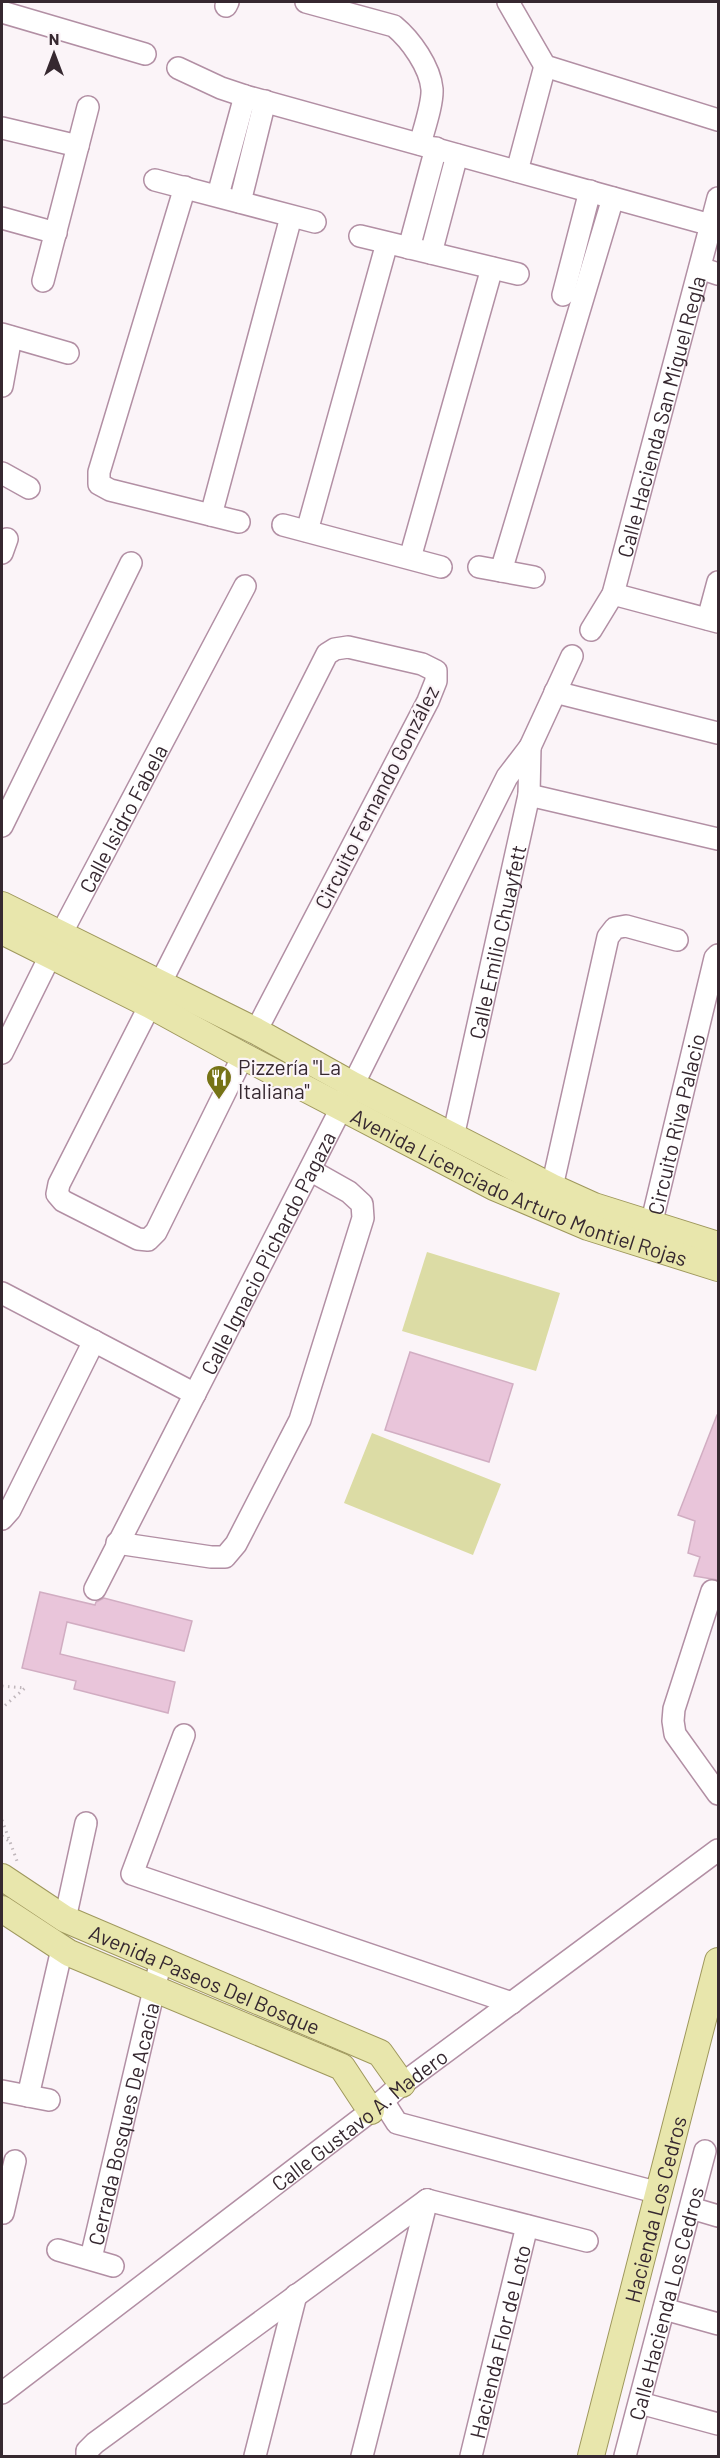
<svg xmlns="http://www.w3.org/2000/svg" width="720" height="2458" font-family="Barlow,sans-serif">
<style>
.green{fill:#dcdca5}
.building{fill:#e9c5da;stroke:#d1adc2;stroke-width:1.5}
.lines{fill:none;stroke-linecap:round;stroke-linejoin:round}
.minor-casing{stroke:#b28fa4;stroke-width:24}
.major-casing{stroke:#9f985d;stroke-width:28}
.path{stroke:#bfb6bb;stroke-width:3;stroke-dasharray:1.5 4.5;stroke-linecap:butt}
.minor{stroke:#fff;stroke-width:21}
.major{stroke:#e8e6ac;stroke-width:26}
.labels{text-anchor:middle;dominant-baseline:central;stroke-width:4.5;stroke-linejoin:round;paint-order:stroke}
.street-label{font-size:21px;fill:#362830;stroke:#fbf4f8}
.poi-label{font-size:21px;fill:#362830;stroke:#fbf4f8;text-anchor:start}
</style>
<rect width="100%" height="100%" fill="#fbf4f8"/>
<!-- green -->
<g class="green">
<polygon points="427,1252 560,1293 536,1371 402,1331"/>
<polygon points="372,1433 501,1484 473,1555 344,1503"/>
</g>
<!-- building -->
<g class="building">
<polygon points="410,1352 513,1384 489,1462 385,1430"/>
<polygon points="717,1415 718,1415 718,1580 694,1576 700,1557 688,1553 695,1521 678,1515"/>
<polygon points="40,1592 95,1605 96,1602 104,1598 192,1621 184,1651 67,1622 60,1654 175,1682 168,1713 74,1689 76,1681 22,1668"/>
</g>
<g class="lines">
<defs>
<g id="minor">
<path d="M306 2 394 26C411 40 430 67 432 89 433 103 424 129 420 144"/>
<polyline points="508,2 545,66 718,120"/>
<polyline points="226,6 228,2"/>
<polyline points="2,12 145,54"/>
<polyline points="178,68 221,88 245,96 711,225"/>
<polyline points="2,128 78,146"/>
<polyline points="517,171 545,66"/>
<polyline points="155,180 315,222"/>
<polyline points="185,187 99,472 99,484 110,490 239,522"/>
<polyline points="218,195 245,96"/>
<polyline points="240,202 265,101"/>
<polyline points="2,218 56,233"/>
<polyline points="360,236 518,274"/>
<polyline points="409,248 436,148"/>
<polyline points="431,253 457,155"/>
<polyline points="700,268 718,274"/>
<polyline points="43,281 88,107"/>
<polyline points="563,295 590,191"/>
<polyline points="2,334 68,353"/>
<polyline points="2,386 11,337"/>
<polyline points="2,473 29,488"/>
<polyline points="211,515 291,217"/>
<polyline points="283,525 441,567"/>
<polyline points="307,531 387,243"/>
<polyline points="2,553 7,539"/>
<polyline points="410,558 492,268"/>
<polyline points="479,567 501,571 613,198"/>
<polyline points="501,571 534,577"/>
<polyline points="613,594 718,622"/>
<polyline points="708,619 718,582"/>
<path id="s1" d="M591 630 613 594 718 198"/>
<polyline points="555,692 718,733"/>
<polyline points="529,795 718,839"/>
<polyline points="2,826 131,563"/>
<polyline points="160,984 327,654 335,649 348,647 422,664 436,671 436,681 428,701 256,1031"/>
<polyline points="150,1005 59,1184 57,1194 63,1201 138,1239 148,1240 156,1232 243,1056"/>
<path id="s2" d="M2 1053 61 934 245 586"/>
<path id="s3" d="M453 1137 529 795 530 747"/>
<polyline points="552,1187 608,937 615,928 626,926 677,940"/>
<path id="s4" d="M651 1225 715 958 718 955"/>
<polyline points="2,1293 195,1394"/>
<polyline points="2,1519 10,1510 94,1341"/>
<polyline points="117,1543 211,1557 225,1557 236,1544 300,1420 363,1218 362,1204 349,1192 310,1170"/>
<path id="s5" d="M95 1589 353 1085 507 777 530 747 572 656"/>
<polyline points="712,1591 674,1709 673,1721 675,1734 718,1794"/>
<polyline points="184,1735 132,1874 512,2003"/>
<polyline points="65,1919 86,1823"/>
<polyline points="2,2091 49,2100"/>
<polyline points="28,2096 62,1949"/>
<polyline points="383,2101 397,2123 659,2193"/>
<polyline points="427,2200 587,2241"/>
<polyline points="691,2208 718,2216"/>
<polyline points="3,2213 15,2161"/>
<polyline points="58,2250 113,2266"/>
<path id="s6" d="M91 2258 161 1960"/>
<polyline points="664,2309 718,2324"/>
<path id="s7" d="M2 2393 371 2111 402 2084 718 1850"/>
<polyline points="640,2403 718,2424"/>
<polyline points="87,2456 87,2451 95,2443 427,2200"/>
<polyline points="255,2456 296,2295"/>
<polyline points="362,2456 427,2200"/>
<path id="s8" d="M471 2456 527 2226"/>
<path id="s9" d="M625 2456 705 2151"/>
</g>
<g id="major">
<polyline points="2,905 256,1031 353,1085 552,1187 594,1206 718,1245"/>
<path id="s10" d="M2 931 150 1005 243 1056 494 1187 588 1227 718 1268"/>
<path id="s11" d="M2 1877 65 1919 380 2053 402 2084"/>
<polyline points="2,1909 69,1953 342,2067 371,2111"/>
<path id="s12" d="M591 2456 718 1961"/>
</g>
</defs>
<!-- minor casing -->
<use href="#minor" class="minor-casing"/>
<!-- major casing -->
<use href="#major" class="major-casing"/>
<!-- path -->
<g class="path">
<polyline points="2,1686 25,1688 2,1708"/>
<polyline points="2,1820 17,1861"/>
<polyline points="2,1836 10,1842"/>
</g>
<!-- minor -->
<use href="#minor" class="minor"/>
<!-- major -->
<use href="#major" class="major"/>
</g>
<!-- icons -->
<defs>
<symbol id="restaurant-pin" viewBox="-11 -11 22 30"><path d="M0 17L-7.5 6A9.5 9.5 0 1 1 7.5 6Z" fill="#767316" stroke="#fbf4f8"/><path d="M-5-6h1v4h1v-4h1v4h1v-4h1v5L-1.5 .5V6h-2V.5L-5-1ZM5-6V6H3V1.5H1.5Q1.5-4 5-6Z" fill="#fff"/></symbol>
</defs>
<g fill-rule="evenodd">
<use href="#restaurant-pin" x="204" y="1063" width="30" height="40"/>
</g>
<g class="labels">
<!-- street labels -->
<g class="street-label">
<text stroke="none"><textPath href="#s1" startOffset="226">Calle Hacienda San Miguel Regla</textPath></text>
<text transform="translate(376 797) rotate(-63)">Circuito Fernando González</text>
<text stroke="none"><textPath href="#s2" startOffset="264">Calle Isidro Fabela</textPath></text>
<text stroke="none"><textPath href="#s3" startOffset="200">Calle Emilio Chuayfett</textPath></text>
<text stroke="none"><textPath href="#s4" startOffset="104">Circuito Riva Palacio</textPath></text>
<text stroke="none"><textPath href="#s10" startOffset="578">Avenida Licenciado Arturo Montiel Rojas</textPath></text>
<text stroke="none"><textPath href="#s5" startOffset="378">Calle Ignacio Pichardo Pagaza</textPath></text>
<text stroke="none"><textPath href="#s11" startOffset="228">Avenida Paseos Del Bosque</textPath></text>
<text stroke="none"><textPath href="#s7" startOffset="450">Calle Gustavo A. Madero</textPath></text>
<text stroke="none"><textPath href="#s6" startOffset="138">Cerrada Bosques De Acacia</textPath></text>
<text stroke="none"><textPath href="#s12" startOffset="255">Hacienda Los Cedros</textPath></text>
<text stroke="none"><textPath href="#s9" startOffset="158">Calle Hacienda Los Cedros</textPath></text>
<text stroke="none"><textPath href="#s8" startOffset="118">Hacienda Flor de Loto</textPath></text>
</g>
<!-- poi labels -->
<g class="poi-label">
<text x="238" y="1066">Pizzería "La<tspan x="238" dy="24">Italiana"</tspan></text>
</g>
</g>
<!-- border -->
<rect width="720" height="2458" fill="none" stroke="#362830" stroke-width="6"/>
<!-- north arrow -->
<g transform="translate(54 54)" stroke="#fbf4f8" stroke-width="4.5" paint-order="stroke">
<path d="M0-4.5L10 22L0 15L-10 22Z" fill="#362830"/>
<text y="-9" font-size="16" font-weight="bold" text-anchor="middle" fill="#362830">N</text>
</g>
</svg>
